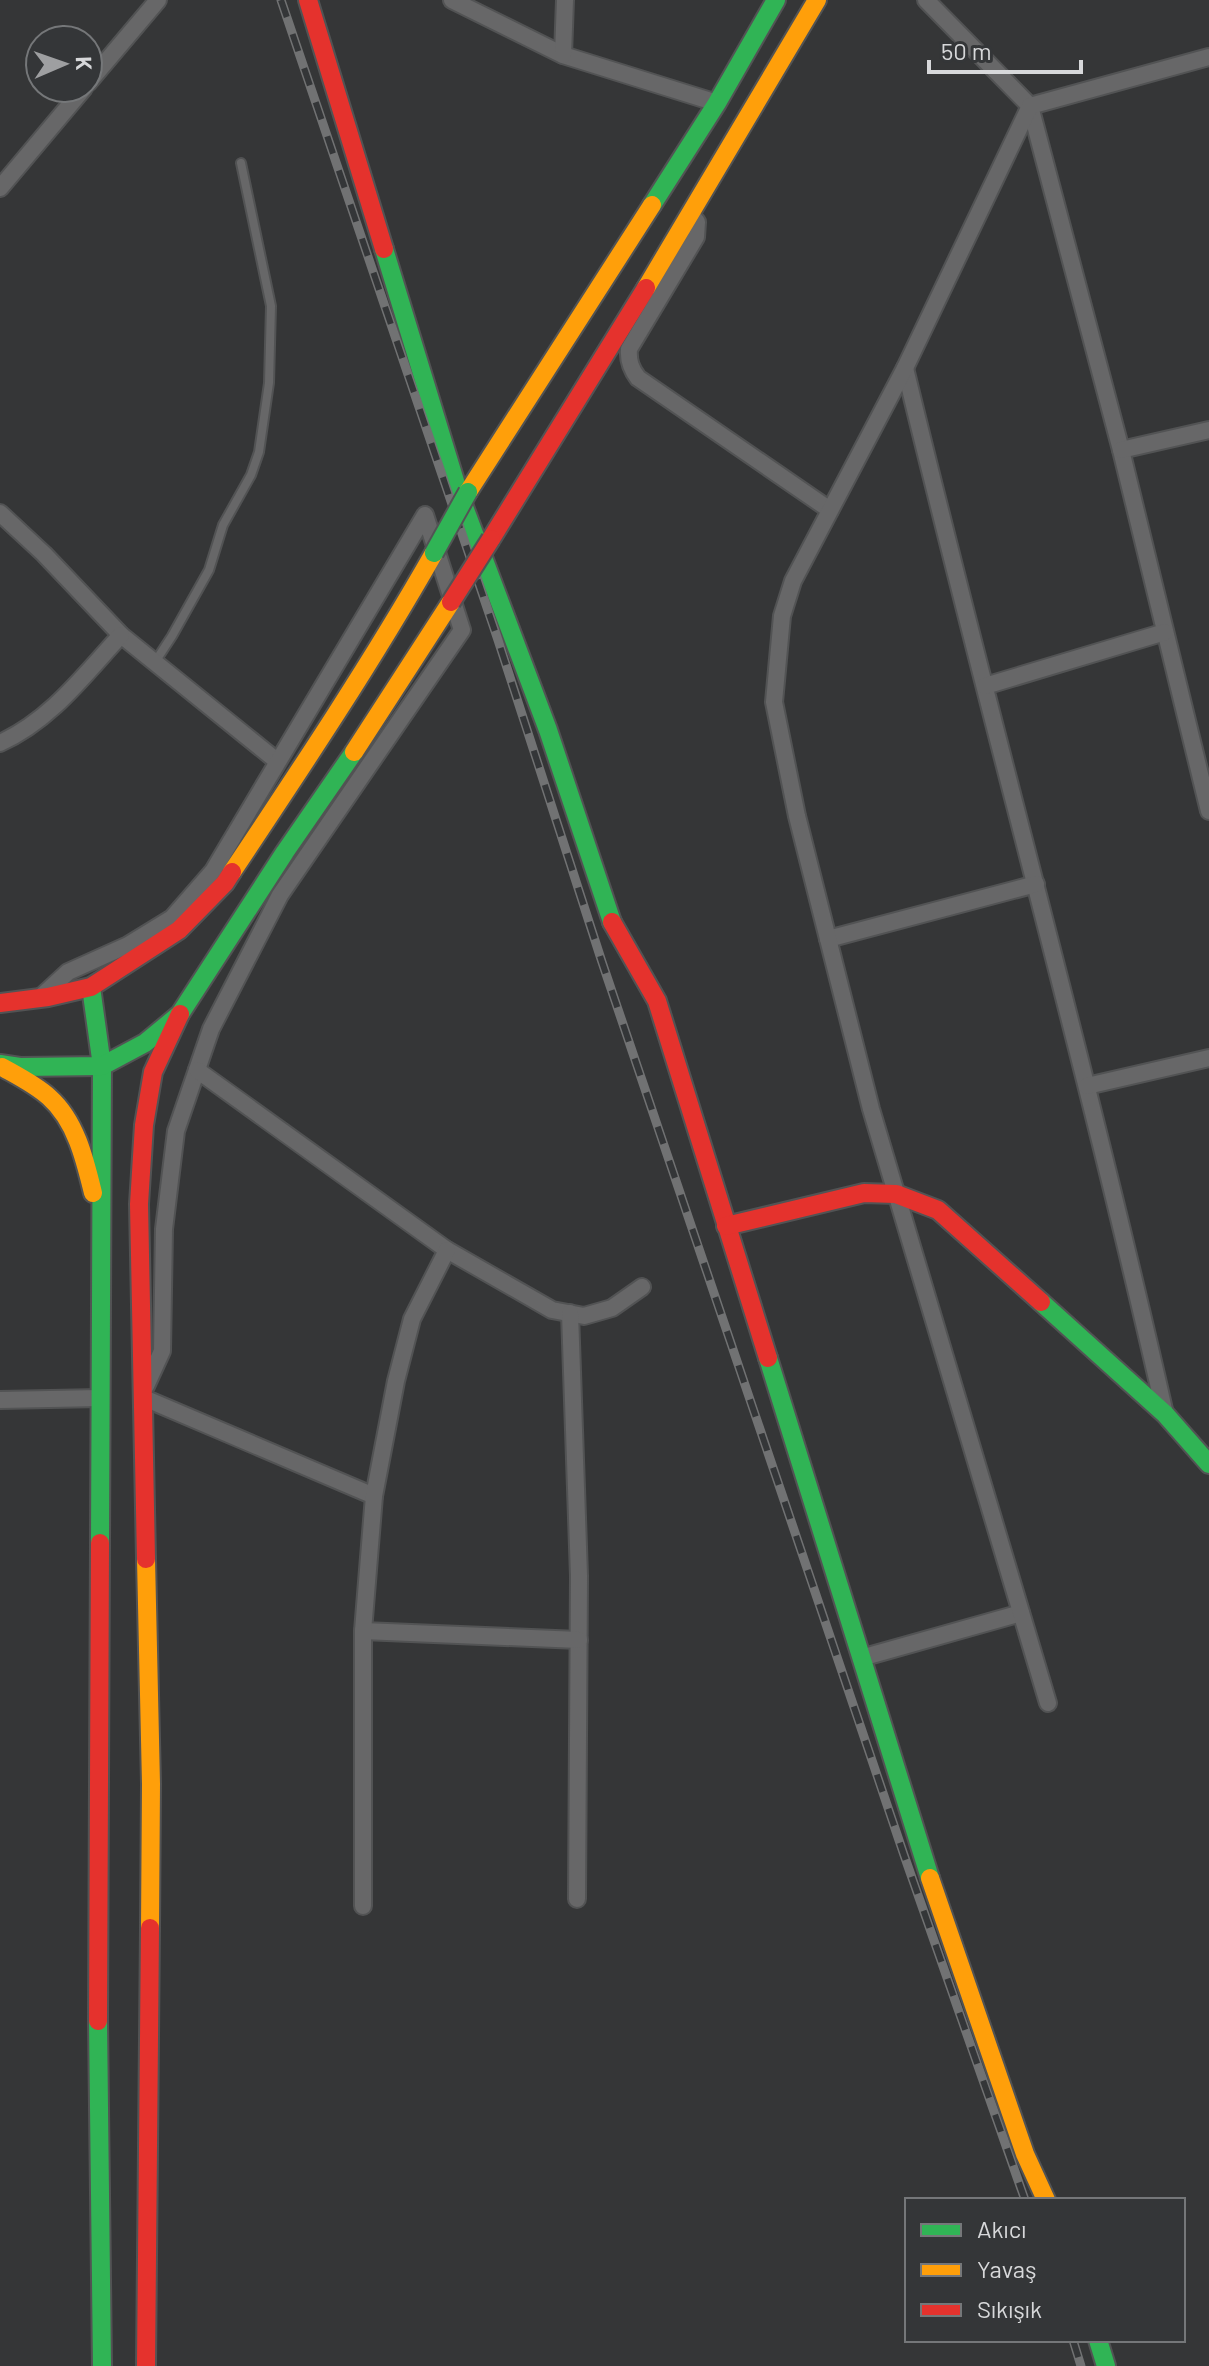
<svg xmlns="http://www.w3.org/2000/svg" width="1209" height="2366" font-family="Barlow,sans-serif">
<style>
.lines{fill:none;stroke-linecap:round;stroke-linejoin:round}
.lane-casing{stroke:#525354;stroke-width:12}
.street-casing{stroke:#525354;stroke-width:20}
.fast-casing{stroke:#525354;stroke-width:22}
.slow-casing{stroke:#525354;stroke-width:22}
.jam-casing{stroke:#525354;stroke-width:22}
.lane{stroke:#676768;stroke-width:8}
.street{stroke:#676768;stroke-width:16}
.fast{stroke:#30b455;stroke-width:18}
.slow{stroke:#ff9f0a;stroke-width:18}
.jam{stroke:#e5322d;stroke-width:18}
.rail-casing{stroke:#717273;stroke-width:9}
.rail{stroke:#343638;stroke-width:6;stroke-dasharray:18;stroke-linecap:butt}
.fast-bridge-casing{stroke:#525354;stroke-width:22;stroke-linecap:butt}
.jam-bridge-casing{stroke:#525354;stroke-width:22;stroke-linecap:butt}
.fast-bridge{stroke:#30b455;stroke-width:18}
.jam-bridge{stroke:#e5322d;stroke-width:18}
</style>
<rect width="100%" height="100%" fill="#353637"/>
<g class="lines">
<defs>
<polyline id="lane" points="155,662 172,636 209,570 223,525 251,475 259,452 269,383 271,306 241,163"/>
<g id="street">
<polyline points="452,0 563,55 717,103"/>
<polyline points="926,0 1030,106 1121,450 1209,811"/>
<polyline points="563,55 565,0"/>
<polyline points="88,83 158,0"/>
<polyline points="0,188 84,88"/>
<path d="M690 213 697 222 696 237 629 349C628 361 631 369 638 378L830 510"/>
<path d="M905 368C989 717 1086 1064 1165 1414"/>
<polyline points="1121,450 1209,430"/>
<polyline points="0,513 44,554 121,635 277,761"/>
<polyline points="985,686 1165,632"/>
<path d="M0 743C51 720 84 675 121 635"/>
<polyline points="828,939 1036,884"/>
<polyline points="43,995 68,972 128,945 172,918 213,871 425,515 462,630 280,895 211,1029 176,1131 164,1229 162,1351 146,1386"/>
<polyline points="197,1070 447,1250 552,1310 584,1316 612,1308 642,1287"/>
<polyline points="1087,1086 1209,1058"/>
<polyline points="570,1313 579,1576 577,1899"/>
<polyline points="144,1398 374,1496"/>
<polyline points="0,1400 100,1398"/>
<polyline points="363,1631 579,1640"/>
<polyline points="861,1658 1021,1613"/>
<polyline points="1048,1703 871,1109 797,816 774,702 782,616 793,581 905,368 1030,106 1209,57"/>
<polyline points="363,1906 363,1631 374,1496 396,1381 412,1319 447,1250"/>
</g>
<g id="fast">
<polyline points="652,205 717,103 776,0"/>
<polyline points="384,249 458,491 548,730 612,922"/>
<polyline points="91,987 102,1066 100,1543"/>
<polyline points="0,1064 20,1067 102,1066 145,1043 180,1014 285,852 354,752"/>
<polyline points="1041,1302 1165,1414 1209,1464"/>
<polyline points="768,1358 930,1878"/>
<polyline points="98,2021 102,2366"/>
<polyline points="1098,2340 1106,2366"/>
</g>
<g id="slow">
<polyline points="646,288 817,0"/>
<polyline points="468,492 652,205"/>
<polyline points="354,752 451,602"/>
<path d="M232 872C302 767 372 662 434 553"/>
<path d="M2 1067C18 1076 36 1085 49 1097 76 1121 85 1160 93 1193"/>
<polyline points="146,1559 151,1784 150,1928"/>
<polyline points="930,1878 1025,2154 1046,2200"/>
</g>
<g id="jam">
<polyline points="308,0 384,249"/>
<polyline points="491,539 646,288"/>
<polyline points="612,922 657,1001 768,1358"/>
<polyline points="0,1003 48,997 91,987 179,930 225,883 232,872"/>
<polyline points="726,1226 864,1193 896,1194 938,1210 1041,1302"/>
<polyline points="146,1559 139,1204 144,1125 153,1072 180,1014"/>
<polyline points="98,2021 100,1543"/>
<polyline points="146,2366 150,1928"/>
</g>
</defs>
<!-- lane casing -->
<use href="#lane" class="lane-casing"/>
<!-- street casing -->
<use href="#street" class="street-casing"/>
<!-- fast casing -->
<use href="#fast" class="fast-casing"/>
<!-- slow casing -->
<use href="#slow" class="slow-casing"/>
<!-- jam casing -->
<use href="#jam" class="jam-casing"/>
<!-- lane -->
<use href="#lane" class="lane"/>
<!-- street -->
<use href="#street" class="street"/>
<!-- fast -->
<use href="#fast" class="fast"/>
<!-- slow -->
<use href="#slow" class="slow"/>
<!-- jam -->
<use href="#jam" class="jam"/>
<defs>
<g id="rail">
<polyline points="281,0 498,640 602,962 904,1855 1025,2200"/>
<polyline points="1073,2340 1081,2366"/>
</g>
</defs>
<!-- rail casing -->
<use href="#rail" class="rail-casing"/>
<!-- rail -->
<use href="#rail" class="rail"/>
<defs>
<polyline id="fast-bridge" points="434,553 468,492"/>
<polyline id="jam-bridge" points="451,602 491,539"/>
</defs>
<!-- fast-bridge casing -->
<use href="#fast-bridge" class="fast-bridge-casing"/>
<!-- jam-bridge casing -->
<use href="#jam-bridge" class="jam-bridge-casing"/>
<!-- fast-bridge -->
<use href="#fast-bridge" class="fast-bridge"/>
<!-- jam-bridge -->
<use href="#jam-bridge" class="jam-bridge"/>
</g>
<!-- legend -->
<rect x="905" y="2198" width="280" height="144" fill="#343638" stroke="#757779" stroke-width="2"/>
<rect x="921" y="2224" width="40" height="12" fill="#30b455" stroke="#757779" stroke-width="2"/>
<text x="977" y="2238" font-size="24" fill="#d7d8da">Akıcı</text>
<rect x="921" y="2264" width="40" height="12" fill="#ff9f0a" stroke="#757779" stroke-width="2"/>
<text x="977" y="2278" font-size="24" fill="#d7d8da">Yavaş</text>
<rect x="921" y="2304" width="40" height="12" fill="#e5322d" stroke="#757779" stroke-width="2"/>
<text x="977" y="2318" font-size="24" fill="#d7d8da">Sıkışık</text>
<!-- north arrow -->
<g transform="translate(64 64) rotate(88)"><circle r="38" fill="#343638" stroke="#757779" stroke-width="2"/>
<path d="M0-6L14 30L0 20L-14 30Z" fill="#9e9fa1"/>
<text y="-12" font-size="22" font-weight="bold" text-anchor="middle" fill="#d7d8da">K</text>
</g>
<!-- scale -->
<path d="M929 60v12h152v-12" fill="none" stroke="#d7d8da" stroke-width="4"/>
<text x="941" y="60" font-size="24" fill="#d7d8da" stroke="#343638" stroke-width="6" paint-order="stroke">50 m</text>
</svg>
